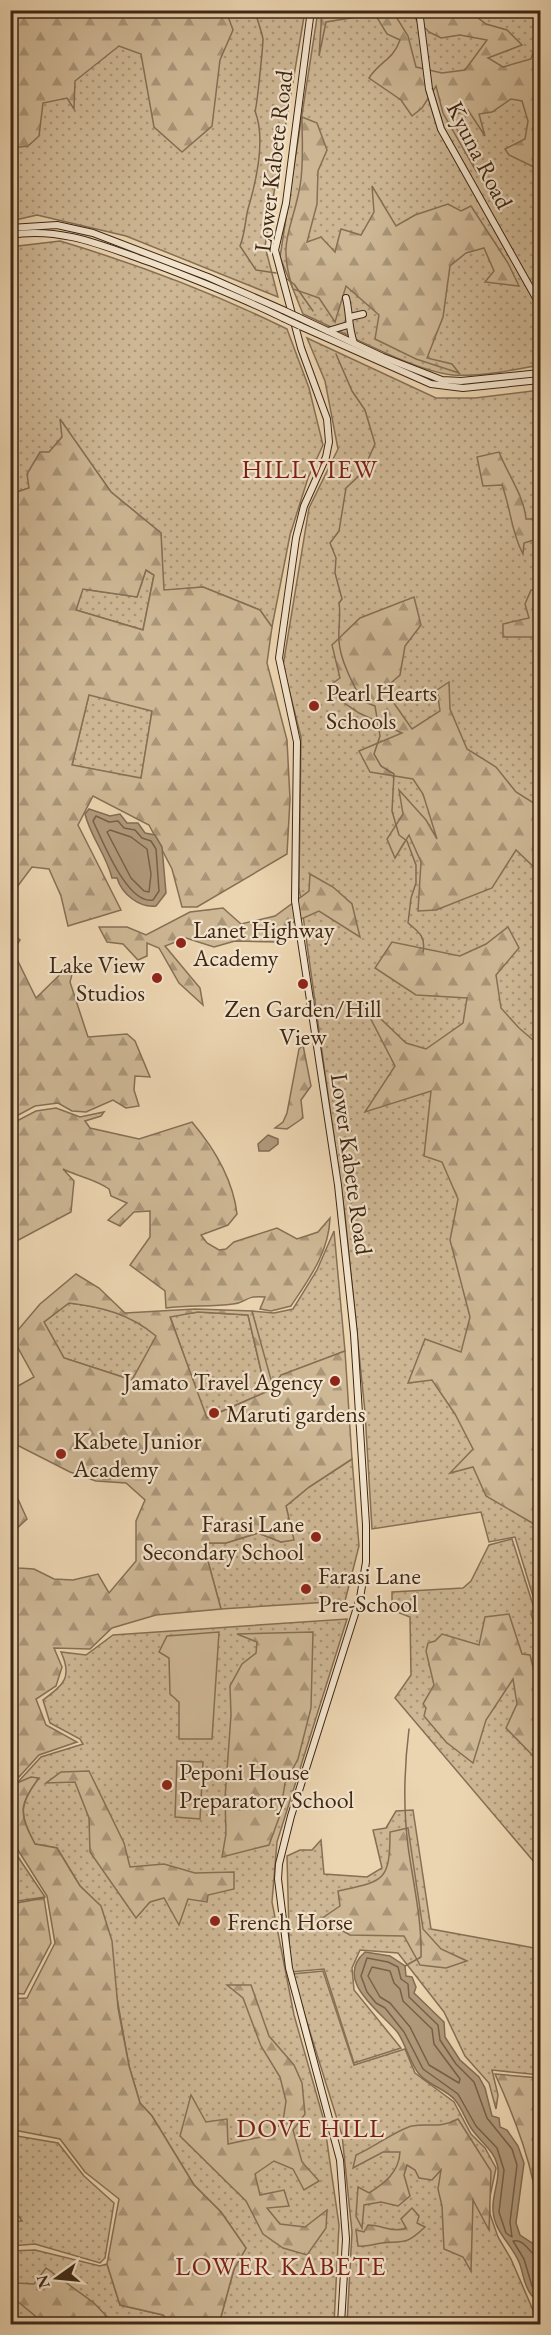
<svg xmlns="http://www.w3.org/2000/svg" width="551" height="2335" font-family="'EB Garamond',serif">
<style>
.grass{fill:url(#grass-dots);stroke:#866f54;stroke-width:1.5}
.forest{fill:url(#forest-firs);stroke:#866f54;stroke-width:1.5;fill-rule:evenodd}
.pitch{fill:#ceb795;stroke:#866f54;stroke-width:1.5}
.water{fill:#b0997b;stroke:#826b52;stroke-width:1.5}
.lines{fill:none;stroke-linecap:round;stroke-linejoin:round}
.shore{stroke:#776048;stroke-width:1.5}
.stream{stroke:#826b52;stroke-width:1.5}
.secondary-casing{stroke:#3e2714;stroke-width:8}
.secondary{stroke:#f2e3cc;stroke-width:6}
.secondary-bridge-casing{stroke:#3e2714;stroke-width:8;stroke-linecap:butt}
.secondary-bridge{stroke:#f2e3cc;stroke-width:6}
.poi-dot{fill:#8f2418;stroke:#f2e3cc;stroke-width:2}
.labels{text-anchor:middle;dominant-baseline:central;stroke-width:4.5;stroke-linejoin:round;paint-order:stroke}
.street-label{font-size:24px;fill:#3e2714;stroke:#f2e3cc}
.poi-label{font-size:24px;fill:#3e2714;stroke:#f2e3cc;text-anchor:start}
.neighbourhood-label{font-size:26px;letter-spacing:1.5px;fill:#7a1f14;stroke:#f2e3cc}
</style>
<defs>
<pattern id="grass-dots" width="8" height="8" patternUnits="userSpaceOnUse" patternTransform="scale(1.5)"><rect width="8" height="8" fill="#ceb795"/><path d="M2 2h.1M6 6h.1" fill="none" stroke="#a99578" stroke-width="1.8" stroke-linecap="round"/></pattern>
<pattern id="forest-firs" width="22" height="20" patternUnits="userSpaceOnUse" patternTransform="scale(1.5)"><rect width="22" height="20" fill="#ceb795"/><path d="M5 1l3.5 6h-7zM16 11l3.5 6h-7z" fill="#a99578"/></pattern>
</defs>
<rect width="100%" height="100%" fill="#ebd4b0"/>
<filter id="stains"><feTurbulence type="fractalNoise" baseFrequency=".00333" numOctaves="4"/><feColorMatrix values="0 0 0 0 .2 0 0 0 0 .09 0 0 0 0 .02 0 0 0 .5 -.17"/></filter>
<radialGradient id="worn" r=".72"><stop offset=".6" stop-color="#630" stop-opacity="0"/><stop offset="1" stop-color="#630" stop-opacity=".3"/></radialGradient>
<!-- grass -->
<g class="grass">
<polygon points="10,11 305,11 265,246 278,297 126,236 37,215 11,221"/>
<path d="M318 11H540V365C513 370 481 377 453 375 413 371 342 331 303 314L280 257Z"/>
<path d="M60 241C140 265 212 292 287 329L309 388 323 445 308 478 290 535 272 627 260 610 203 587 163 591 161 533 111 492 61 421 62 437 49 453 29 488 11 494 10 247Z"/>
<polygon points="307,338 436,398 475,398 540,390 540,1631 534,1614 536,1606 515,1537 489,1542 481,1512 372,1529 365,1412 345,1216 299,887 301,737 283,666 309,508 338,449 325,381"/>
<polygon points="146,570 154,575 143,630 76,610 82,589 137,597"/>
<polygon points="89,694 152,711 141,779 72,765"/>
<polygon points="334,1231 345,1351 281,1375 272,1388 252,1311 274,1313 293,1309 317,1270"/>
<path d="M69 1303C103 1307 129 1313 157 1336L132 1380 64 1358 44 1322Z"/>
<polygon points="198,1312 248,1315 266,1392 206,1418 170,1316"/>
<polygon points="352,1459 359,1546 345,1601 221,1609 203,1543 226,1543 258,1533 281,1542 293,1540 286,1506 309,1487"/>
<polygon points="512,1539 534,1608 531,1614 540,1639 540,1869 395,1698 411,1675 410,1617 392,1610 392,1592 463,1588 471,1581 489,1545"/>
<path d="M347 1619 277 1842 272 1902 294 2015 324 2121 339 2225 334 2324H219L234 2269 246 2248 221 2212 194 2185 152 2116 140 2103 129 2066 101 1907 80 1886 57 1848 35 1844C20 1815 18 1806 38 1779L17 1783 41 1757 83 1744 80 1739 50 1723 43 1700C63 1685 73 1678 61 1652L86 1655 113 1635Z"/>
<polygon points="413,1810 431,1929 540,1949 540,2075 492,2070 498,2095 496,2109 489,2083 465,2056 444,2012 398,1953 360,1950 352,1968 354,1990 401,2048 354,2063 324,1969 290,1972 287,1856 300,1850 312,1850 321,1840 324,1874 367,1877 382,1868 373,1830 386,1828 396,1811"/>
<polygon points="10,1845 45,1897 11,1902"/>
<polygon points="323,1971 354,2065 405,2049 415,2073 454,2102 471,2134 485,2148 496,2168 489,2201 490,2214 498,2237 511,2259 539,2324 347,2324 352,2232 342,2135 292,1974"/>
<polygon points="11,2135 58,2143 84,2176 114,2203 105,2258 100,2263 35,2244 11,2246 10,2221 22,2221 11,2205"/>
<polygon points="35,2250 100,2266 107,2264 120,2305 163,2315 172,2324 11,2324 11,2251"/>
</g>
<!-- forest -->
<g class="forest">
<polygon points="11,10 226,11 233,30 220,60 212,126 182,152 154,127 141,54 119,46 75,81 74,109 67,98 43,103 39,136 28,146 11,148"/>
<path d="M322 11H398L395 15 408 36 416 67 442 73 465 70 487 40 460 35 441 38 429 32 408 11H474L473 14 486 24 507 30 522 45 488 58 503 67 531 59 537 40C542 52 539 61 538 73 537 80 540 89 540 97L536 101 540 130V170L509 155 505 149 525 139 528 121 522 101 511 99 492 112 479 114 485 136 468 110 451 116 477 173 443 113 436 86 422 108 412 116 401 100 369 78C380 61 393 60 400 40L387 34 375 14 326 22 319 56Z"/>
<path d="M302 117 317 123 327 150 318 171 317 204 307 242 321 237 335 252 341 229 361 235 374 212 372 186 396 226 415 215 448 204 461 211 471 206 508 263 519 286 485 282 494 271 484 248 466 253 450 266 443 317 427 358 452 364 459 373 416 359 375 339 379 315 346 286 335 322 319 298 293 289C277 241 292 231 300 186 304 164 302 140 302 117Z"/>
<path d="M60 419 111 492 161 533 164 590 203 587 260 610 272 627 267 663 287 740 290 799 287 854 197 907H182L172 869 149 825 93 796 78 825 121 910 68 926 61 896 49 869 32 867 11 895V494L29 488 27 474 40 452H49L62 437ZM146 570 154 575 143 630 76 610 83 589 137 597ZM89 695 152 711 141 778 72 765Z"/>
<path d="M499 452C508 475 524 496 526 519H540V538L524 543 523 554C511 532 511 509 502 485L483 486 477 457Z"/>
<polygon points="531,590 540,590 540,637 503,637 503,624 529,618 525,604"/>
<polygon points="414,597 421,625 405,646 400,675 384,689 412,729 440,711 437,690 449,682 450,709 467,749 496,767 516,792 540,807 540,873 516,850 492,888 436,910 418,911 421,862 409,835 395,858 387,839 403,814 399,790 426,820 437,839 423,794 413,779 370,772 359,751 402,733 359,713 337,698 333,683 340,678 332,645 360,618"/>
<polygon points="310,874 333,887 352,904 360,937 319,911 285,926 276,942 235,941 214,947 186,938 165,946 200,988 203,1005 179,983 159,948 147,943 147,956 138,960 123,944 107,942 99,927 127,927 146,935 190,912 223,908 241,924 275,916 309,891"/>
<polygon points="508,927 519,948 496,975 501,1008 519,1028 540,1046 540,1498 534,1524 486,1496 473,1467 450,1473 473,1449 455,1414 432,1380 408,1383 425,1339 461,1352 470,1317 450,1240 458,1199 442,1162 424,1156 431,1091 365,1112 395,1066 361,1000 406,1043 426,1049 463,1023 467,998 416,995 375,968 392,942 460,956 486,944"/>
<polygon points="13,934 20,940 13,951 36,998 76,959 70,982 88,1037 127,1034 135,1041 150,1077 135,1076 134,1090 139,1106 126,1108 113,1100 86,1112 72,1111 58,1103 35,1106 11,1119 10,990 16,988 11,971 11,938"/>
<polygon points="303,1045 311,1086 301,1100 303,1118 287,1129 275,1128 283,1122 287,1113 299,1049"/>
<path d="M56 1108 80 1117 104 1112 101 1116 85 1121 90 1128 139 1139 192 1122C214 1148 233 1180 237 1214L228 1225 201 1235 207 1243 219 1250 226 1249 234 1242 277 1228 297 1239 318 1232 330 1218C329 1252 309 1279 291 1306L271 1311 260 1309 265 1297C244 1295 247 1303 233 1304 211 1307 189 1305 166 1308L165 1291 130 1265 150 1237V1211L134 1212 120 1226 108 1220 127 1203 111 1196 109 1189C95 1179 79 1177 63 1169L74 1181 71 1212 11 1244V1124L36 1111Z"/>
<path d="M76 1274 99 1288 125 1313 195 1309 252 1311 273 1387 281 1375 345 1351 352 1459 309 1487 286 1506 294 1540 281 1542 258 1533 226 1543H203L221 1609 156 1615 112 1628 90 1649 54 1648 62 1667 56 1686 36 1699 46 1725 77 1742 39 1755 19 1777 10 1761 11 1564 18 1568 34 1569 54 1579 73 1580 98 1574 109 1593 136 1561V1521L145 1500 126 1483 96 1481 70 1472 19 1446 11 1447V1390L34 1377 12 1337 40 1304ZM69 1303C102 1307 130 1314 156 1336L132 1380 64 1358 44 1322ZM198 1312 248 1315 266 1392 207 1418 170 1317Z"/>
<polygon points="11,1475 13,1488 27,1519 14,1531 11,1519"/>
<polygon points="509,1614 522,1654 530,1655 540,1696 540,1763 506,1728 517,1704 513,1679 486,1720 473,1763 446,1742 424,1716 426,1708 423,1704 434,1685 426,1651 428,1643 435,1641 442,1634 479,1645 485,1617"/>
<polygon points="313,1632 311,1708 298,1759 285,1783 280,1815 269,1845 222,1857 226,1834 225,1798 231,1715 230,1686 242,1664 256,1653 257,1642 237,1634"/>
<polygon points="89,1771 124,1843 130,1867 164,1864 195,1873 234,1872 234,1889 208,1895 207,1902 188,1899 179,1925 164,1898 150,1902 136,1918 90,1852 89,1818 75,1782 46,1783 61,1772"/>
<path d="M10 1772 17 1783 31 1777 39 1778C18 1805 19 1814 35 1844L57 1848 80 1886 101 1906 112 1941 118 2008 129 2066 140 2103 152 2116 194 2185 221 2212 246 2248 234 2269 219 2324H172L163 2315 120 2305 107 2264 119 2199 85 2172 60 2139 19 2131 11 2125V1999L27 1998 55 1943 47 1896 11 1839Z"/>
<path d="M408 1828 423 1929 441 1949 467 1961 446 1968 420 1965 404 1936 350 1935 321 1919 340 1906 338 1891C384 1881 390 1882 390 1832Z"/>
<polygon points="44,1898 51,1943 24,1994 11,1993 11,1904"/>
<polygon points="227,1985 251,1985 269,2036 294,2065 302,2083 305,2114 293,2130 302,2162 319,2181 304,2190 293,2169 274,2161 255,2174 260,2195 284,2190 289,2206 267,2208 280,2224 305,2227 327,2210 326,2228 307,2255 283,2248 263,2234 246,2201 180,2136 191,2095 206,2122 227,2119 228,2144 270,2135 283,2121 286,2101 280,2077 261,2046 243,1998"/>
<path d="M495 2074 540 2078V2237C532 2219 537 2200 533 2181 525 2144 511 2109 495 2074Z"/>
<path d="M458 2119 491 2171 489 2230 473 2200 471 2271 463 2257 444 2249 442 2206 438 2189 441 2170 432 2180 419 2178 415 2170 407 2165 404 2175 410 2196 398 2206 381 2202 364 2205 362 2228 356 2216 358 2187 369 2193C385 2183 399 2172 400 2152H383L353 2168 356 2155C371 2149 400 2128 412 2126 430 2123 439 2129 458 2119Z"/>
<path d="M412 2208 419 2216 417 2223 425 2227C406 2245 405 2241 382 2243 374 2244 366 2247 358 2246L356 2230 364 2232 368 2225C382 2225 392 2233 406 2228L401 2219Z"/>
<polygon points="46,2268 94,2303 114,2324 45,2324 11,2296 11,2276 16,2283 34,2284"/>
</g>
<!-- pitch -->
<g class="pitch">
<polygon points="219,1632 212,1739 179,1739 179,1702 170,1694 169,1658 159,1652 167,1636"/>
<polygon points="177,1761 203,1762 200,1819 175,1817"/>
</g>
<!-- water -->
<g class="water">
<path d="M89 809 110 816 120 814 127 823H138L145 833 155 835 162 847 166 893 156 906C139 908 122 894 117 878H112C106 854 91 838 85 814Z"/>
<polygon points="268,1135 278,1139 278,1144 269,1151 259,1151 258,1144"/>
<path d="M365 1952 390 1956 405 1966 406 1976 412 1977 416 1987 414 1993 444 2022 445 2037 460 2060 479 2077 485 2088 492 2116 499 2118 500 2127 507 2130 518 2146 524 2163 516 2223 520 2235 535 2245 538 2251 540 2292 538 2296H532C523 2285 524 2274 519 2262 511 2243 494 2232 493 2210 492 2196 499 2182 498 2169 496 2151 480 2142 471 2128 465 2119 462 2108 455 2100 446 2089 428 2085 419 2074 410 2063 406 2045 398 2033 383 2013 332 1981 365 1952Z"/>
</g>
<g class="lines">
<!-- shore -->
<g class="shore">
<path d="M96 816 109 822 118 821 124 828 135 830 142 838 151 841 156 849 159 891 153 900C127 905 102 839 93 821Z"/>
<polygon points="110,830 131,837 147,849 151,874 149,892 144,891 131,878 107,832"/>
<polygon points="367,1958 388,1962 398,1967 401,1979 408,1984 409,1997 438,2025 440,2040 456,2064 474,2082 487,2118 512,2149 517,2165 510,2222 512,2237 506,2233 499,2212 504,2170 497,2148 476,2126 458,2094 423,2069 404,2032 385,2008 376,2003 367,1992 361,1976"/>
<polygon points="372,1967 390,1971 394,1983 400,1989 403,2001 432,2029 434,2044 460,2079 459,2083 429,2065 410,2027 390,2003 380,1997 368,1976"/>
<path d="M540 2257C529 2256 526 2238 513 2241L524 2259 532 2286 540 2289"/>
</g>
<!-- stream -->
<g class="stream">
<path d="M255 10C257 20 261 29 263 39 263 45 257 107 255 111 266 139 256 182 248 209 245 221 245 234 240 246L256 270 276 273"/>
<polyline points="284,277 294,284 313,311"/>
<path d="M336 354 352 391 365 410 375 444 362 473 346 488 339 531 330 543 336 558 335 573 342 599 339 603C341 616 338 628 339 641 340 660 353 684 362 701L375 706 380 736 374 754 381 766 394 774 392 811 399 835 407 841 416 865V883L411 898 408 923C419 932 426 937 423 952"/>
<path d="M405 1966 421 1957C422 1919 413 1883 408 1846 403 1806 404 1769 409 1729"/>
</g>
<defs>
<g id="secondary">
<polyline points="311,10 286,203 275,250 301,348 327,419 329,442 326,457 304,506 296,538 279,658 297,742 295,901 338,1185 354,1334 366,1525 366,1562 360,1598 291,1816 279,1864 278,1879 289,1968 340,2160 346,2239 341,2324"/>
<polyline points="419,10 429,89 441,129 540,305"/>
<polyline points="10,228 57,225 93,233 208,277 283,310"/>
<path d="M10 235C61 226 106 247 152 263 197 280 240 297 283 318"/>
<path d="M346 298C350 314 348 327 354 343"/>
<polyline points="298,317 383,357 442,380 461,381 540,373"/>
<polyline points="350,317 363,314"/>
<polyline points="300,326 431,384 463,388 540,380"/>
<polyline points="328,331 348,325"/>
</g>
</defs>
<!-- secondary casing -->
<use href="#secondary" class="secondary-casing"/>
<!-- secondary -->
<use href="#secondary" class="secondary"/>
<defs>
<g id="secondary-bridge">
<polyline points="283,310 298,317"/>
<polyline points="283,318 300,326"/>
</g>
</defs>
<!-- secondary-bridge casing -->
<use href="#secondary-bridge" class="secondary-bridge-casing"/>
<!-- secondary-bridge -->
<use href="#secondary-bridge" class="secondary-bridge"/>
</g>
<!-- markers -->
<g class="poi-dot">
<circle cx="314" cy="706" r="6"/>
<circle cx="181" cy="943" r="6"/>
<circle cx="157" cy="978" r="6"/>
<circle cx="303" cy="984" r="6"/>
<circle cx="335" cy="1381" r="6"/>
<circle cx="214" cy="1413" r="6"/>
<circle cx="61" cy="1454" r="6"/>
<circle cx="316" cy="1537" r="6"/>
<circle cx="306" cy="1589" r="6"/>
<circle cx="167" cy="1785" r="6"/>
<circle cx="215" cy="1921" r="6"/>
</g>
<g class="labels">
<!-- street labels -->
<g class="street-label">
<text transform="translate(480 155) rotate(63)">Kyuna Road</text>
<text transform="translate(273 161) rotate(-83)">Lower Kabete Road</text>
<text transform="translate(352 1164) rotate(82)">Lower Kabete Road</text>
</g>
<!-- poi labels -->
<g class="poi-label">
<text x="326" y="692">Pearl Hearts<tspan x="326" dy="28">Schools</tspan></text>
<text x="193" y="929">Lanet Highway<tspan x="193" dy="28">Academy</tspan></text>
<text x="145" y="964" text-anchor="end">Lake View<tspan x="145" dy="28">Studios</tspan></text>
<text x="303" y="1008" text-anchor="middle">Zen Garden/Hill<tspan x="303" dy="28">View</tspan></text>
<text x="323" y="1381" text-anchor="end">Jamato Travel Agency</text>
<text x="226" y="1413">Maruti gardens</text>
<text x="73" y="1440">Kabete Junior<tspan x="73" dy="28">Academy</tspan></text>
<text x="304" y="1523" text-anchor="end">Farasi Lane<tspan x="304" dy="28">Secondary School</tspan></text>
<text x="318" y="1575">Farasi Lane<tspan x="318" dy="28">Pre-School</tspan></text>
<text x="179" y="1771">Peponi House<tspan x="179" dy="28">Preparatory School</tspan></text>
<text x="227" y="1921">French Horse</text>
</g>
<!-- neighbourhood labels -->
<g class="neighbourhood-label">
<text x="310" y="469">HILLVIEW</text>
<text x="311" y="2128">DOVE HILL</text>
<text x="281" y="2266">LOWER KABETE</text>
</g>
</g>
<!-- margin -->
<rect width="551" height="2335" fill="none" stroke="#ebd4b0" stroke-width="36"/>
<rect x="12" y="12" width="527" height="2311" fill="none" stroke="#3e2714" stroke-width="3"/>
<rect x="18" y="18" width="515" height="2299" fill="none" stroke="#3e2714" stroke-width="1.5"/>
<!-- north arrow -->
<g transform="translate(57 2278) rotate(255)" stroke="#f2e3cc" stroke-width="4.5" paint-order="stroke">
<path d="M0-4.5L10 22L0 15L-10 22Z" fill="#3e2714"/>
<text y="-9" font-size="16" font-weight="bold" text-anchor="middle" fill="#3e2714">N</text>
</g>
<rect width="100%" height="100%" filter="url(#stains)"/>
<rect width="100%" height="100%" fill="url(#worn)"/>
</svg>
